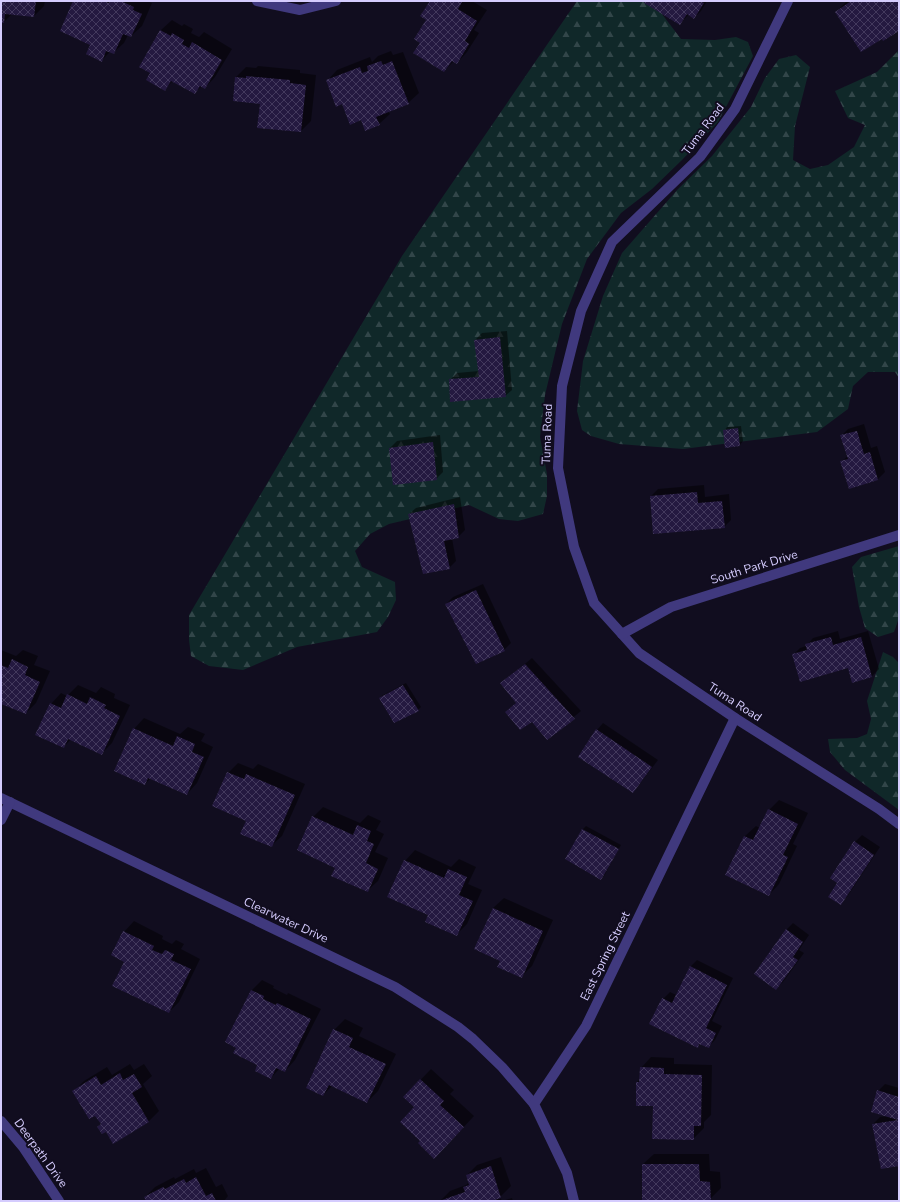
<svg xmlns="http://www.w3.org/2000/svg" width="900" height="1202" font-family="'Nunito Sans',sans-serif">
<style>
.forest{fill:url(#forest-firs)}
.shadow{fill:#0007}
.building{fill:url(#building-cross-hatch)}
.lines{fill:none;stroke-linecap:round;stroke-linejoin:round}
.street{stroke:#40397e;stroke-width:10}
.labels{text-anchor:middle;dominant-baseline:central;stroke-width:4;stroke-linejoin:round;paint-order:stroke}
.street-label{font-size:12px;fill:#d5ccfe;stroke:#110d1f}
</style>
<defs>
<pattern id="forest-firs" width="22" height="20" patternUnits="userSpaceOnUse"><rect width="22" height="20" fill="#102829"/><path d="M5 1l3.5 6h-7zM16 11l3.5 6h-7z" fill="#324649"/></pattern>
<pattern id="building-cross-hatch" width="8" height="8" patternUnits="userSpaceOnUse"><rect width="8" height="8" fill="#241940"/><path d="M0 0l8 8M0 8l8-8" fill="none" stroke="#43395d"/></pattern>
</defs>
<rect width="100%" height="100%" fill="#110d1f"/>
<!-- forest -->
<g class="forest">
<polygon points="577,1 652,1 681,39 715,40 736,37 748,42 753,56 718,122 682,160 652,189 621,213 587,259 562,324 545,395 540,437 547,474 547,496 543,514 518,521 499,519 469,505 389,524 370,534 355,551 362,567 395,582 396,600 388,617 377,632 297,647 243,670 209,666 191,656 189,640 189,615 402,256"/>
<polygon points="899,50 899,378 895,372 868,372 853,386 848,409 817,432 683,449 619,444 591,436 582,430 577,411 583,361 603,296 622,253 678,189 712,156 751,107 765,78 779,59 796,55 810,67 795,126 793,160 810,169 828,165 854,147 865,125 848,118 835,91 877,72"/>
<polygon points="899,546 899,618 894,632 878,637 865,628 859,607 852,567 861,557"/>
<polygon points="883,652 893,657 899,663 899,810 845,770 830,752 828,739 857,738 867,734 871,719 867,701"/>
</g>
<!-- shadow -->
<g class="shadow">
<polygon points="1,1 45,1 44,6 34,16 12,14 4,22 1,22"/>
<polygon points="75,1 147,1 152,3 142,26 131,36 128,35 124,43 113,53 110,52 102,60 92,45"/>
<polygon points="431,1 472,1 487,10 474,30 479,33 467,52 457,63 454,61 444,71 422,42"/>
<polygon points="646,1 707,1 701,11 694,18 689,14 680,24"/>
<polygon points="847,1 899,1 899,30 882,38 836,12"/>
<polygon points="172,20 182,26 184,24 193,29 191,33 199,37 204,32 232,49 215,77 205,88 202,86 194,93 173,81 165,89 151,73 140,66 161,30"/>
<polygon points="391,51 393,55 403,52 419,93 408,103 388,111 390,114 379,124 362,119 343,103 327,81 337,70 370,57 372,62 378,56"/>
<polygon points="258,66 300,70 300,73 316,75 311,121 301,131 261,103 236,77 246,67 256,68"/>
<polygon points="507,331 512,390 505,396 450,380 457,373 479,371 475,340 482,333"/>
<polygon points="864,424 871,448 877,446 885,472 878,479 841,462 848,456 841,436 848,429"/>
<polygon points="741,426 743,441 740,445 724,431 727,427"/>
<polygon points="440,435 443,472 436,479 390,448 397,441"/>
<polygon points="704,485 705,497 729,494 731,520 724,527 651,496 658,489"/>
<polygon points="460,497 465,530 458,537 452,538 456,561 449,568 409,514 416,508"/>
<polygon points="483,584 511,643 504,650 446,604 453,597"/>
<polygon points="838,631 840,639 868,631 879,669 872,676 853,682 849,667 793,655 800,648 806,646 813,638"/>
<polygon points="1,650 16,656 23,650 38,656 34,665 50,671 36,703 26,713 1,702"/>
<polygon points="532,658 581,711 547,739 532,721 506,712 517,702 509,677"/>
<polygon points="406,683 421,707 418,710 380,698 383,695"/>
<polygon points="78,685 96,693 101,687 115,694 114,698 130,705 112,743 101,754 71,739 64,747 51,704 61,693 67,696"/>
<polygon points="144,718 180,734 188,727 205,734 201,741 213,747 197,783 187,794 151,778 145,784 134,729"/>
<polygon points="603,723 658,760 639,785 632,792 597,730"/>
<polygon points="238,763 253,769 258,764 305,784 282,836 271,846 247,820 228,773"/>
<polygon points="779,800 808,813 793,844 797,846 779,884 769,895 727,874 745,836 756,826 760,828 769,810"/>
<polygon points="323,807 360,823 368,815 381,821 376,830 384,834 375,852 388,858 378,881 367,891 336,867 313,817"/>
<polygon points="586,826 621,845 604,876 601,879 566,858 583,829"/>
<polygon points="862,835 880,847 847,897 840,904 839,883 855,842"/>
<polygon points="415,850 451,867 459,859 476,867 468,884 482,890 467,924 457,934 429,915 405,861"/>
<polygon points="504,898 553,920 532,966 521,977 493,908"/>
<polygon points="134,921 163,936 162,939 172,944 176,940 184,944 181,949 200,959 179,1002 169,1012 125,961 124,932"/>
<polygon points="793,923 809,935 799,950 804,953 783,982 776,988 786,930"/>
<polygon points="697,960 733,978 712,1021 722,1026 715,1040 708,1047 701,1043 698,1046 663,999 670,992 676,995 690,967"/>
<polygon points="262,980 274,986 273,988 287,995 288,993 321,1009 295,1060 285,1071 280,1068 271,1078 259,1065 252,990"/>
<polygon points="345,1019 363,1028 359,1036 396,1054 378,1091 367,1102 332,1086 323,1095 307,1088 334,1030"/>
<polygon points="651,1057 674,1058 674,1064 712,1065 711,1115 704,1122 704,1128 693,1139 654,1105 637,1082 640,1079 641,1068"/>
<polygon points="130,1064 134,1070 144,1064 152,1076 143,1084 159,1111 149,1121 113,1143 106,1131 98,1127 101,1124 96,1114 74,1091 84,1081 107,1067 112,1075"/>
<polygon points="431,1069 454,1090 450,1094 474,1116 445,1147 415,1107 404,1097"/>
<polygon points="885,1084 899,1088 899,1165 873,1124 880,1117 888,1116 878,1091"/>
<polygon points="654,1154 709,1154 710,1171 720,1172 721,1188 710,1199 710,1201 660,1201 643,1164"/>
<polygon points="501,1157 511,1186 500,1197 502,1201 512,1198 513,1201 440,1201 450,1191 466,1185 469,1182 467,1175 477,1165"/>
<polygon points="206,1168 216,1187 222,1184 228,1196 224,1201 147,1201 145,1197 155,1187 174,1177 175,1179 194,1169 196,1173"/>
</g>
<!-- building -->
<g class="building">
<polygon points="1,1 36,1 34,17 5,14 4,23 1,23"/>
<polygon points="73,1 103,1 109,3 110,1 121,1 134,7 133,10 142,14 131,37 123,34 114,54 106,51 102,62 86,54 90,45 60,31"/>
<polygon points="430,1 461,1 462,2 458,9 477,21 465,41 469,44 457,64 452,61 444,72 413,53 420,43 414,39 426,20 420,16"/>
<polygon points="645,1 700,1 704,3 694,19 687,14 680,25 644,3"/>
<polygon points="851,1 899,1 899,31 883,41 882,39 861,52 835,12"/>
<polygon points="160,30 171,36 172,33 184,40 182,44 189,48 192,42 222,60 205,89 200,86 195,94 171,81 165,91 146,80 150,73 139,67"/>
<polygon points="381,61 383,65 392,61 409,104 376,117 380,125 365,131 361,120 350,125 342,104 336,107 326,80 360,67 362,73 368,71 367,66"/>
<polygon points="246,76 290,80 290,83 306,85 301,132 257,128 260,104 233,101 235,77 246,78"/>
<polygon points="500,337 506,397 450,402 449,379 479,377 474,340"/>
<polygon points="738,428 740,446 725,448 723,430"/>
<polygon points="857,431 864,454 870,452 878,480 849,489 840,461 848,459 840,435"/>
<polygon points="433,442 437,480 393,485 389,448"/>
<polygon points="697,492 698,503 722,501 725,528 653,534 650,496"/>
<polygon points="454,504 459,538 444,541 450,569 423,574 408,514"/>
<polygon points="476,590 505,651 476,664 445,604"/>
<polygon points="831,637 833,645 861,637 872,677 852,683 848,668 800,682 792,654 807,650 805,644"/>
<polygon points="12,659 28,667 25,675 40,682 26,714 1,704 1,665 8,668"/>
<polygon points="525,664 575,719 547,740 532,722 520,730 505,712 516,703 500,683"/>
<polygon points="403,685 419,711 394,723 379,698"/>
<polygon points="67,694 87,704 90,697 106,705 104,708 120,716 102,755 68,739 64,748 35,735 50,703 61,708"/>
<polygon points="133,728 173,746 177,736 195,744 192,752 204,757 187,795 148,778 145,785 114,771"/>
<polygon points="596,729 652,767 633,793 578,757"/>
<polygon points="227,772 244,779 246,774 295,795 272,847 240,834 246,821 212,806"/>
<polygon points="768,809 798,824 783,855 788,857 769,896 725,875 744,836 753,840"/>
<polygon points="312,816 353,835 357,825 371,831 367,841 374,844 366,863 378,869 368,892 331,876 335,868 297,850"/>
<polygon points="582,829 619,849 601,880 565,859"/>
<polygon points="854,841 874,855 841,905 828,897 837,883 830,878"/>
<polygon points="404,860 444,878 448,869 467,877 459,895 473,901 457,936 425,922 428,915 387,897"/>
<polygon points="493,908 543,931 522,978 497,967 500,961 474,949"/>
<polygon points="786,929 803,942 793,957 798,960 776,990 754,974"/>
<polygon points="123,931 154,946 152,950 162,954 165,950 174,954 171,960 191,969 169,1013 112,986 124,962 111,955"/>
<polygon points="690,966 727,985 706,1028 716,1033 709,1048 699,1044 698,1048 649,1024 662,998 672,1003"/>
<polygon points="251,990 264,996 263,999 276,1005 277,1003 311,1019 285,1072 276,1068 271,1079 255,1071 257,1065 233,1053 236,1048 225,1042"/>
<polygon points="333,1029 353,1038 349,1047 386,1064 367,1103 329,1085 323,1096 306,1088"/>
<polygon points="640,1067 664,1068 664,1074 702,1075 701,1126 694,1126 694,1140 652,1139 653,1106 636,1106 636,1082 639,1082"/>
<polygon points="120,1073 123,1080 134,1074 142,1087 132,1093 149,1122 113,1144 106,1132 102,1134 97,1127 101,1124 95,1116 89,1119 72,1091 96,1076 101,1085"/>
<polygon points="420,1079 444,1101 440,1105 464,1127 434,1159 418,1143 420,1141 400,1122 414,1107 403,1097"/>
<polygon points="877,1090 899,1097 899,1166 881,1169 872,1124 898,1120 871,1112"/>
<polygon points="642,1164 699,1164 700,1181 710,1182 711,1200 700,1200 700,1201 642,1201"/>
<polygon points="491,1166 501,1198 491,1201 439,1201 465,1192 463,1187 469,1185 466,1175"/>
<polygon points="196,1177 206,1196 212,1193 216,1201 146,1201 144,1197 163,1187 165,1189 184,1179 186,1183"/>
</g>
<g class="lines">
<!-- street -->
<g class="street">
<polyline points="257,1 300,10 336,1"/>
<polyline points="788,1 735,109 700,157 612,242 581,311 562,386 558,468 574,547 594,603 639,653 735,718 879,809 899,824"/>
<polyline points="622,634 671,607 899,535"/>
<polyline points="1,798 395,987 458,1027 473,1039 502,1067 534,1104"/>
<polyline points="1,820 10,802"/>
<polyline points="1,1121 23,1147 59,1201"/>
<polyline points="574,1201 567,1173 534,1104 586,1026 735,718"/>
</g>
</g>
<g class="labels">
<!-- street labels -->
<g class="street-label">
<text transform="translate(703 129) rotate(-53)">Tuma Road</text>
<text transform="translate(547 434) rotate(-88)">Tuma Road</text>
<text transform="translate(754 567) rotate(-17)">South Park Drive</text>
<text transform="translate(735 702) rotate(33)">Tuma Road</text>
<text transform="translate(286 920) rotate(25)">Clearwater Drive</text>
<text transform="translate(605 956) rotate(-64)">East Spring Street</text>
<text transform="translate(41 1153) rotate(54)">Deerpath Drive</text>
</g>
</g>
<!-- border -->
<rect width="900" height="1202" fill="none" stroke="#d5ccfe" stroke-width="4"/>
</svg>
